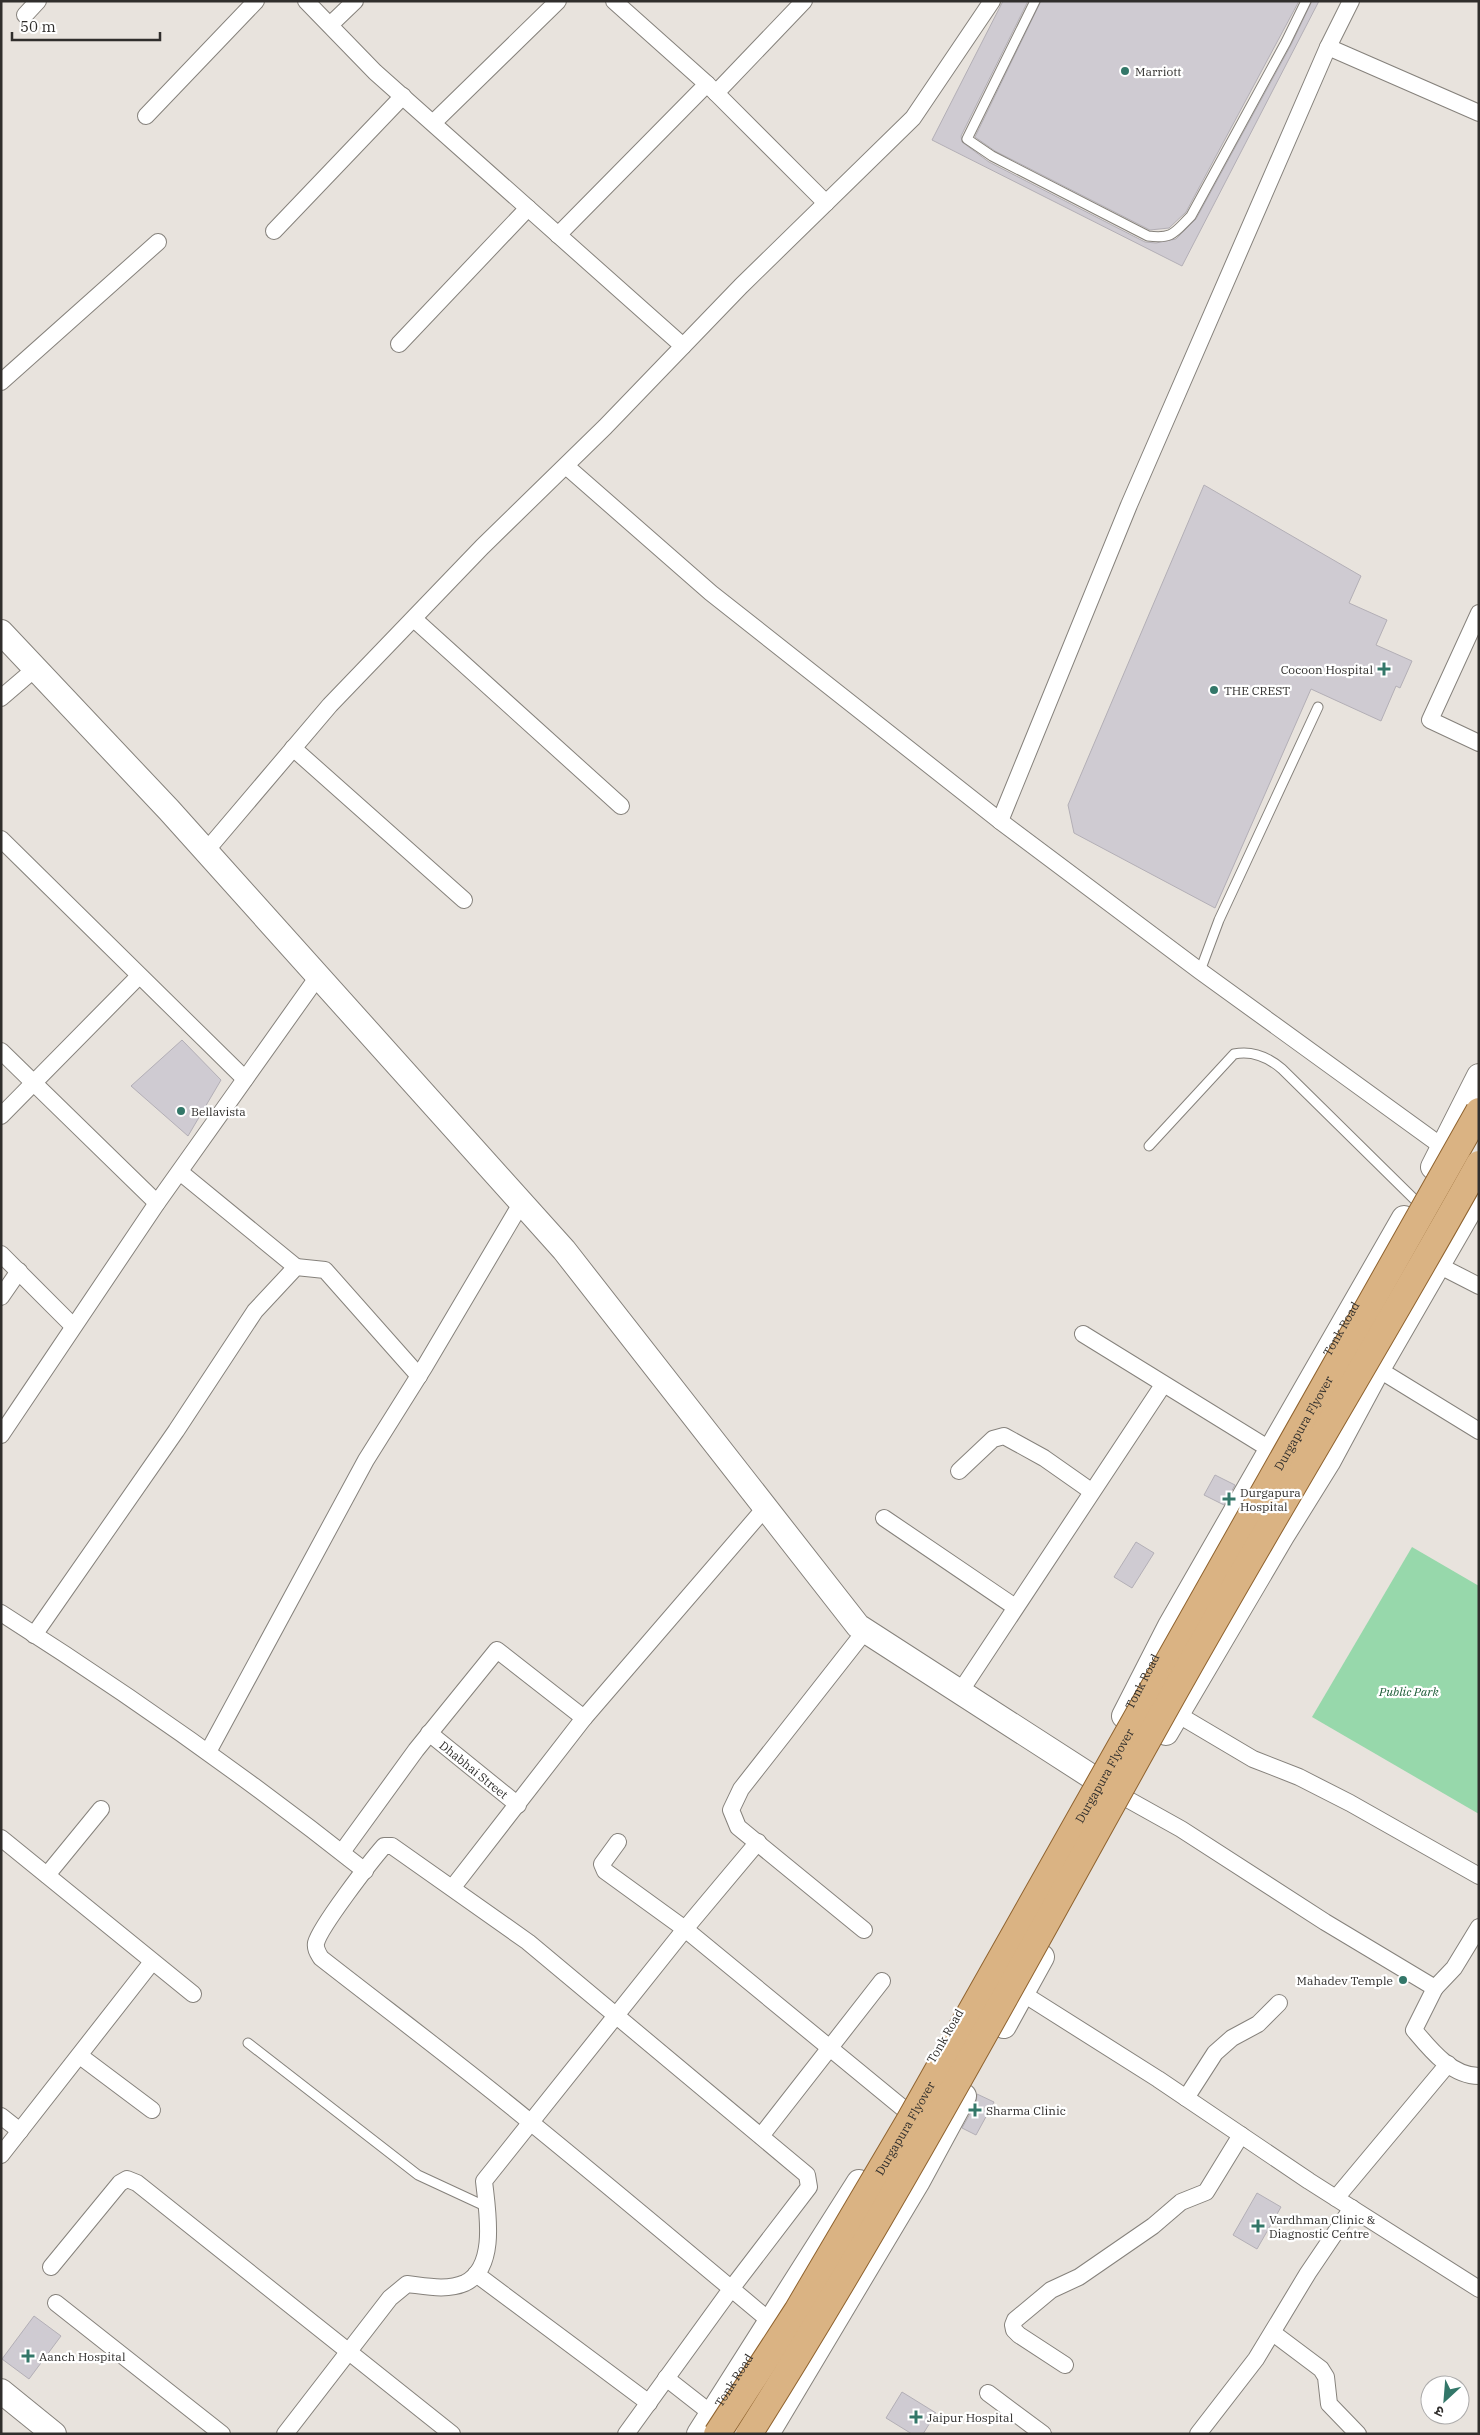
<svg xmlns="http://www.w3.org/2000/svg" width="1480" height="2435" font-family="'IBM Plex Serif','Noto Sans Devanagari',serif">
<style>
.green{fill:#97d8ab}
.building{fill:#cfcbd2;stroke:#b3afb6}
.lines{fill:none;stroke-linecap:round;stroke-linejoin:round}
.lane-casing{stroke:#86827c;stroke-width:11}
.street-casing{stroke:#86827c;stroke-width:18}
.secondary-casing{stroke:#86827c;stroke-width:26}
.lane{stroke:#fff;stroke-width:9}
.street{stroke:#fff;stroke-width:16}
.secondary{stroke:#fff;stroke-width:24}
.primary-bridge-casing{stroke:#8f632f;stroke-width:28;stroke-linecap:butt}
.primary-bridge{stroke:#dab383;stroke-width:26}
.poi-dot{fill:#337769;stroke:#fff;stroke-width:2}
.labels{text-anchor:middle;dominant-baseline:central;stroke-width:4.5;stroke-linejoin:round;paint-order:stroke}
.poi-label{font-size:12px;fill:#302e2c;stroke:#fff;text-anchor:start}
.street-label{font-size:12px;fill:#302e2c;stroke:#fff}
.park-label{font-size:12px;font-style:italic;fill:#1c5c37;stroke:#fff}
</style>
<rect width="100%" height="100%" fill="#e8e3dd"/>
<!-- green -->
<polygon class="green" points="1412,1547 1479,1586 1479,1814 1312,1717"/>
<!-- building -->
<g class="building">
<polygon points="1003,1 1028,1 961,136 962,142 989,162 1145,242 1156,243 1176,239 1196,219 1291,45 1312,1 1319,1 1182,266 932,140"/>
<polygon points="1041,1 1299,1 1186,212 1169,228 1150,230 995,151 975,137"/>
<polygon points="1204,485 1361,576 1349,603 1387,620 1376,645 1412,661 1400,688 1396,686 1381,721 1311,689 1215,908 1074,833 1068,805"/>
<polygon points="182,1040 221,1080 188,1136 131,1086"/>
<polygon points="1215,1475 1235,1485 1224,1505 1204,1495"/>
<polygon points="1136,1542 1154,1553 1132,1588 1114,1577"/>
<polygon points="977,2094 994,2102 976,2135 962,2128 976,2103"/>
<polygon points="1257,2193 1281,2207 1257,2249 1233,2235"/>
<polygon points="34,2316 61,2336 29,2379 2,2359"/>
<polygon points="902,2392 936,2413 923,2434 912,2434 886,2418"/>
</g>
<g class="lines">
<defs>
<g id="lane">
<path d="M1035 1 967 139 992 156 1148 236C1173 239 1174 233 1191 216L1286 42 1306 1"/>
<polyline points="1200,971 1219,920 1318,707"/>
<path d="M1149 1146 1234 1054C1253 1050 1268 1057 1282 1069L1414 1199"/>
<polyline points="248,2043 418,2175 487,2207"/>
</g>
<g id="street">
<polyline points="306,1 375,72 683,346"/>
<polyline points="614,1 707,84"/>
<polyline points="25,15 38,1"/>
<polyline points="330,25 355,1"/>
<polyline points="1328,47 1479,113"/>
<polyline points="716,93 804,1"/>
<polyline points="146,116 256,1"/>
<polyline points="433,123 558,1"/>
<polyline points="274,231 403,96"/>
<polyline points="558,235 707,84 826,203"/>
<polyline points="399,344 528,208"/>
<polyline points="1,382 158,242"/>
<polyline points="566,466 711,593 1000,821 1200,971 1451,1153"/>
<polyline points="1479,613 1430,720 1479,743"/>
<polyline points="414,619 621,806"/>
<polyline points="1,698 36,668"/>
<polyline points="293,748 464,900"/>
<polyline points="1000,821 1129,505 1328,47 1351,1"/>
<polyline points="1,839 245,1079"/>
<polyline points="206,851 330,705 482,547 605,427 741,286 913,118 992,1"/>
<polyline points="1,1051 157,1203"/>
<polyline points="1,1116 139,976"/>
<polyline points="180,1172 296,1267"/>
<polyline points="1,1254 73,1326"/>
<polyline points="1438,1265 1479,1286"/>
<polyline points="1,1297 19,1271"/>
<polyline points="1083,1334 1271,1450"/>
<polyline points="1378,1369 1479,1431"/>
<polyline points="1,1435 157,1203 319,975"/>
<polyline points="959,1471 993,1439 1004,1436 1044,1458 1091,1491"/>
<polyline points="884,1518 1015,1607"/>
<path d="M1 1613C127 1693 249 1779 365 1871"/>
<polyline points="34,1635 176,1431 255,1311 296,1267 325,1270 419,1376"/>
<polyline points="960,1692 1163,1385"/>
<polyline points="1177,1714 1253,1759 1299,1777 1350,1803 1479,1876"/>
<path id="s1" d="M429 1733 518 1805"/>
<polyline points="208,1752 366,1460 425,1366 522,1202"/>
<path d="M1129 1800 1181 1829 1325 1922 1435 1988 1414 2030C1430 2049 1451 2076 1479 2076"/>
<polyline points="1,1838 193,1994"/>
<polyline points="618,1842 602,1864 605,1871 685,1929 904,2109"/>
<polyline points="342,1852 416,1750 497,1650 584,1718"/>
<polyline points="47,1875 101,1809"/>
<polyline points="453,1887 584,1718 765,1508"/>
<polyline points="864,1930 738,1827 731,1810 741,1789 865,1631"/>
<polyline points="1435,1988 1454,1968 1479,1927"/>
<polyline points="1022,1993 1158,2079 1309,2181 1479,2289"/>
<polyline points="80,2056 152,2110"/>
<polyline points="1186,2098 1215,2053 1232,2038 1258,2024 1279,2003"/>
<polyline points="1,2116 20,2131"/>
<polyline points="761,2136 882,1981"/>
<polyline points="1,2155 152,1962"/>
<polyline points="1336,2198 1448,2064"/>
<polyline points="51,2267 120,2183 127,2179 137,2183 452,2434"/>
<polyline points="476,2274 649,2403"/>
<polyline points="56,2303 222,2434"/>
<polyline points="1273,2333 1321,2369 1326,2377 1329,2404 1358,2434"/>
<polyline points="1065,2365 1019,2335 1014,2330 1013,2325 1015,2320 1051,2290 1079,2277 1153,2226 1181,2202 1206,2192 1241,2135"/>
<polyline points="666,2378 712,2414"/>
<polyline points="988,2393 1043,2434"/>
<path d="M285 2434 390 2298 407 2284C425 2286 447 2291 465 2283 498 2267 487 2210 484 2181L685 1929 758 1842"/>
<path d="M626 2434 731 2289 809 2187 807 2175 528 1942 392 1846H384C370 1862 320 1927 316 1943 315 1949 318 1953 321 1958 390 2012 461 2065 529 2121 610 2187 690 2254 771 2322"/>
<polyline points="1198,2434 1256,2359 1308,2273 1352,2208"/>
</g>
<g id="secondary">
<polyline points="1,632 169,810 564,1250 858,1626 1117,1793"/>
<polyline points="1433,1167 1479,1076"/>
<path id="s2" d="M1124 1716 1170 1626 1404 1218"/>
<polyline points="1166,1733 1282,1536 1328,1462 1378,1369 1479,1194"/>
<polyline points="1004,2026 1042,1957"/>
<polyline points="1,2391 54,2434"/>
<path id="s3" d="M699 2434 859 2182"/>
<polyline points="767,2434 918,2181 964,2096"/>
</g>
</defs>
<!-- lane casing -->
<use href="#lane" class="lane-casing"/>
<!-- street casing -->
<use href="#street" class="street-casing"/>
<!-- secondary casing -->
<use href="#secondary" class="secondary-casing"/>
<!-- lane -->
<use href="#lane" class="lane"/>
<!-- street -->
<use href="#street" class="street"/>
<!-- secondary -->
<use href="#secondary" class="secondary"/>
<defs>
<g id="primary-bridge">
<path id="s4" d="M717 2434 797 2311 909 2121 1479 1111"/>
<path d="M749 2434C901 2193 1035 1941 1174 1693 1273 1516 1380 1342 1479 1164"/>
</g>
</defs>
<!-- primary-bridge casing -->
<use href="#primary-bridge" class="primary-bridge-casing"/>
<!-- primary-bridge -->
<use href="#primary-bridge" class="primary-bridge"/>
</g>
<!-- markers -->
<g class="poi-dot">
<circle cx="1125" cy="71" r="5"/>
<path d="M1381.5 661.5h5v5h5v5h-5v5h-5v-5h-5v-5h5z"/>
<circle cx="1214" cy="690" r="5"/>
<circle cx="181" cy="1111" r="5"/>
<path d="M1226.5 1491.5h5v5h5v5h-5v5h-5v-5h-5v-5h5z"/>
<circle cx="1403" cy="1980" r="5"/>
<path d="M972.5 2102.5h5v5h5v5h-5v5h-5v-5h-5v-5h5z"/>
<path d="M1255.5 2218.5h5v5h5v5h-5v5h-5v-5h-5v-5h5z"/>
<path d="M25.5 2348.5h5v5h5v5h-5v5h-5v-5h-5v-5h5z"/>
<path d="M913.5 2409.5h5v5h5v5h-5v5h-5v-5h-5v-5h5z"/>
</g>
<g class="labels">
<!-- poi labels -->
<g class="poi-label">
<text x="1135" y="71">Marriott</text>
<text x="1373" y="669" text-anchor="end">Cocoon Hospital</text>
<text x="1224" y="690">THE CREST</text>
<text x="191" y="1111">Bellavista</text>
<text x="1240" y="1492">Durgapura<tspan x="1240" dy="14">Hospital</tspan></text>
<text x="1393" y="1980" text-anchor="end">Mahadev Temple</text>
<text x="986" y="2110">Sharma Clinic</text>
<text x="1269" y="2219">Vardhman Clinic &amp;<tspan x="1269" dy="14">Diagnostic Centre</tspan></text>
<text x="39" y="2356">Aanch Hospital</text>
<text x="927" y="2417">Jaipur Hospital</text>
</g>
<!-- street labels -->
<g class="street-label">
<text stroke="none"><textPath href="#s2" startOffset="444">Tonk Road</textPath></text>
<text stroke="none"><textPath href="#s4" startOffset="1169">Durgapura Flyover</textPath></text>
<text stroke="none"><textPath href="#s2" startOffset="39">Tonk Road</textPath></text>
<text stroke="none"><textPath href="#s1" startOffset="58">Dhabhai Street</textPath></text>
<text stroke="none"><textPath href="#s4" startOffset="764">Durgapura Flyover</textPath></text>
<text transform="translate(945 2036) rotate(-60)">Tonk Road</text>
<text stroke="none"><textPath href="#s4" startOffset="359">Durgapura Flyover</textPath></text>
<text stroke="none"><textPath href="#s3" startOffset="64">Tonk Road</textPath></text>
</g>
<!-- park labels -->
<g class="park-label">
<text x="1409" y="1691">Public Park</text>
</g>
</g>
<!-- border -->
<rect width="1480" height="2435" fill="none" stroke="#302e2c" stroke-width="5"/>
<!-- north arrow -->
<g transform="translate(1445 2400) rotate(206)"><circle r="24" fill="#ffffff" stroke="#acabab"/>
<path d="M0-4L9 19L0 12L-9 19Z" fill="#337769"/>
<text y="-8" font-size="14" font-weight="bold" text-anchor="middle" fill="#302e2c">उ</text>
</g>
<!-- scale -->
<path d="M12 32v8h148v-8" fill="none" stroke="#302e2c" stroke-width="2.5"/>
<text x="20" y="32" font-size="15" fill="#302e2c" stroke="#ffffff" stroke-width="4" paint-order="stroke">50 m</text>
</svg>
